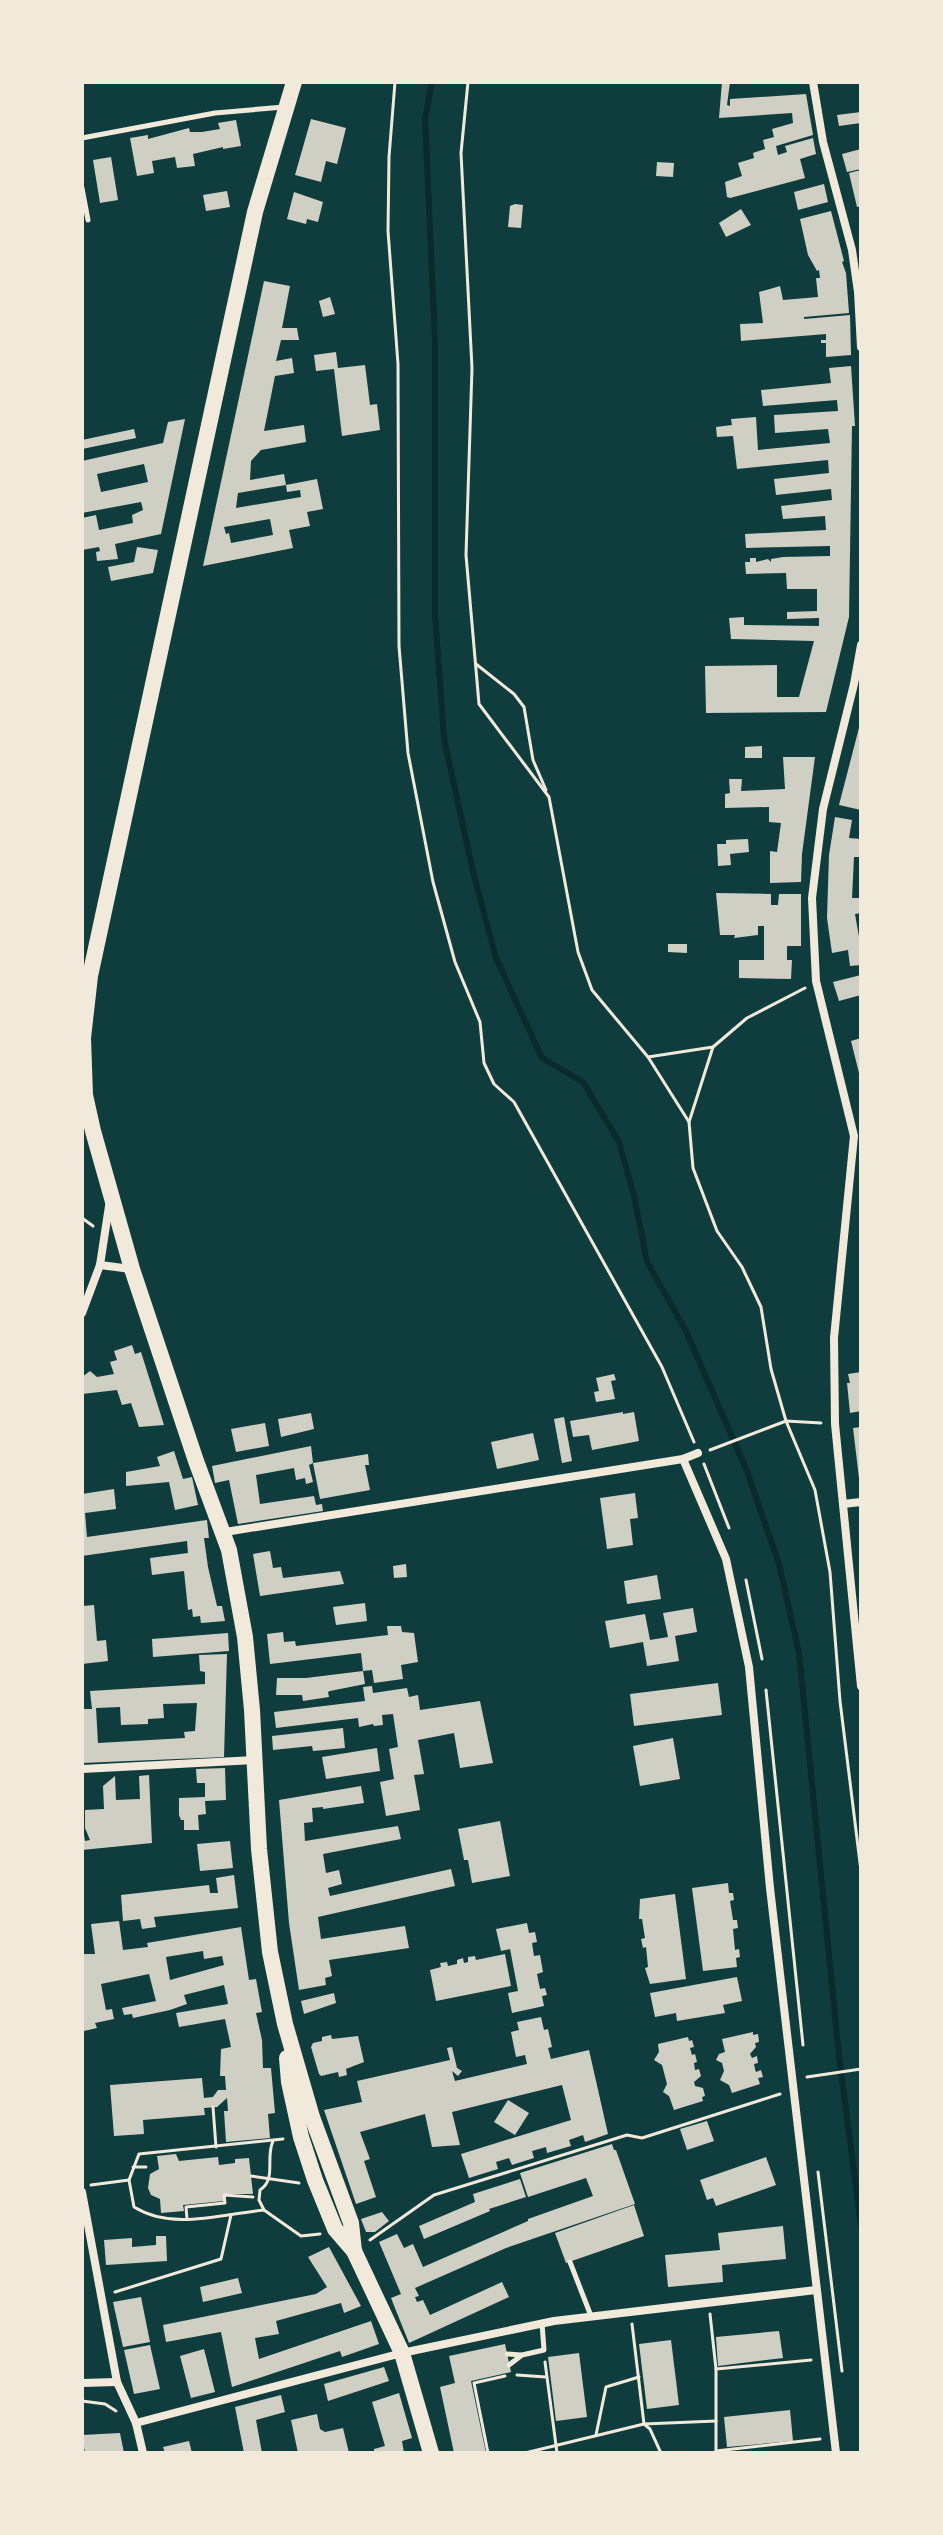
<svg xmlns="http://www.w3.org/2000/svg" width="943" height="2535" font-family="Helvetica,sans-serif">
<style>
.lines{fill:none;stroke-linecap:round;stroke-linejoin:round}
.stream{stroke:#0a2a2b;stroke-width:6}
.building{fill:#cfcfc3;fill-rule:evenodd}
.path{stroke:#f1e9da;stroke-width:3}
.service{stroke:#f1e9da;stroke-width:5}
.minor{stroke:#f1e9da;stroke-width:8}
.secondary{stroke:#f1e9da;stroke-width:16}
</style>
<rect width="100%" height="100%" fill="#0f3d3e"/>
<g class="lines">
<!-- stream -->
<polyline class="stream" points="432,82 425,119 435,340 435,614 444,738 473,872 496,958 542,1058 583,1082 619,1142 634,1196 647,1262 685,1329 747,1471 779,1564 799,1653 839,2056 861,2226"/>
</g>
<!-- building -->
<g class="building">
<polygon points="722,82 730,82 727,105 730,106 730,99 806,94 813,135 776,146 778,155 787,152 785,146 813,138 816,154 800,159 805,178 730,198 727,197 725,182 742,176 738,163 754,158 753,153 765,149 763,140 774,137 772,129 793,123 792,113 719,118"/>
<polygon points="861,112 861,123 839,126 837,115"/>
<polygon points="311,119 346,128 337,164 326,161 321,182 295,175"/>
<polygon points="236,120 241,146 223,149 223,147 193,154 195,166 177,168 175,157 152,161 154,173 137,176 130,138 148,135 148,139 189,128 190,132 202,132 220,129 218,123"/>
<polygon points="861,149 861,169 847,172 842,154"/>
<polygon points="111,157 118,200 100,203 93,160"/>
<polygon points="657,162 674,163 673,177 656,176"/>
<polygon points="861,170 861,206 857,207 849,173"/>
<polygon points="824,184 828,202 798,210 794,192"/>
<polygon points="227,191 230,207 206,211 203,195"/>
<polygon points="294,192 323,202 318,222 307,219 306,224 287,219"/>
<polygon points="515,204 523,205 521,228 508,227 510,206"/>
<polygon points="741,209 751,225 726,237 719,223"/>
<polygon points="831,211 844,261 842,262 846,273 849,313 804,317 804,319 850,315 851,355 826,357 826,343 821,343 821,340 826,340 826,334 741,341 740,324 763,323 759,292 780,286 783,300 818,297 816,278 820,278 819,270 817,271 808,255 800,219"/>
<path d="M264 281 290 286 282 328H297L299 340H281L276 361 292 358 294 373 275 376 264 431 304 425 306 442 261 450 251 461 250 480 284 474 286 485 238 493 236 508 301 497 300 490 287 492 286 485 317 479 323 509 307 512 310 526 289 530 293 548 203 566ZM270 519 273 535 231 543 229 533 226 534 224 527Z"/>
<polygon points="330,297 335,314 323,317 319,301"/>
<polygon points="336,352 338,368 365,365 370,405 377,404 380,430 342,436 334,369 316,371 314,355"/>
<polygon points="851,366 855,426 852,426 849,617 826,712 706,713 705,666 777,665 777,697 799,697 814,641 731,639 729,618 744,617 744,625 819,626 819,618 787,619 787,612 817,611 817,589 787,589 786,573 746,574 745,562 750,562 750,558 756,558 756,562 768,559 771,562 771,559 783,557 830,556 830,546 746,548 745,534 826,530 825,516 783,519 781,506 832,500 831,489 776,495 774,479 829,473 828,460 737,469 733,436 717,437 716,427 732,425 731,419 756,417 758,450 830,443 828,429 775,433 774,415 838,411 837,400 763,406 761,390 831,383 829,368"/>
<path d="M185 419 161 534 115 544 118 559 97 561 96 552 100 551 99 547 82 550V518L96 515 99 530 133 523 132 515 143 510 141 502 82 513V461L163 443 168 422ZM144 464 148 482 101 492 97 474Z"/>
<polygon points="134,429 136,438 82,449 82,440"/>
<polygon points="137,547 158,550 153,573 111,581 108,567 134,562"/>
<polygon points="860,724 861,724 861,810 839,805"/>
<polygon points="762,746 762,758 745,758 745,747"/>
<polygon points="783,757 815,757 802,854 801,882 770,883 770,851 777,852 781,823 769,822 769,807 725,808 725,794 730,793 729,779 742,779 741,791 785,789"/>
<polygon points="835,817 852,820 849,838 861,839 861,857 854,857 852,898 861,898 861,913 855,914 859,937 861,937 861,965 850,966 848,950 832,953 827,918 829,855"/>
<polygon points="748,839 749,852 730,854 731,865 718,866 717,844 726,844 726,840"/>
<polygon points="716,893 771,894 771,905 778,905 779,894 801,894 801,946 787,946 787,960 792,960 791,979 739,978 739,960 764,960 764,926 758,926 758,935 734,938 735,935 720,935"/>
<polygon points="668,944 687,944 687,953 668,952"/>
<polygon points="861,975 861,995 839,1001 833,982"/>
<polygon points="861,1038 861,1077 860,1077 851,1041"/>
<polygon points="132,1345 135,1354 141,1352 164,1425 139,1427 131,1403 122,1405 117,1390 82,1394 82,1377 90,1371 97,1377 114,1374 110,1362 117,1360 114,1351"/>
<polygon points="861,1372 861,1411 850,1413 847,1383 850,1383 848,1374"/>
<polygon points="614,1374 616,1380 611,1381 615,1399 596,1402 594,1392 599,1391 596,1378"/>
<polygon points="623,1412 623,1414 634,1412 639,1441 592,1450 589,1435 573,1437 570,1421"/>
<polygon points="311,1413 314,1429 281,1437 278,1419"/>
<polygon points="564,1417 572,1461 562,1463 554,1419"/>
<polygon points="265,1423 269,1446 236,1452 231,1429"/>
<polygon points="861,1427 861,1478 859,1478 853,1428"/>
<polygon points="533,1433 539,1460 497,1469 491,1442"/>
<polygon points="311,1446 313,1463 309,1465 313,1482 306,1484 305,1478 296,1480 294,1468 256,1475 260,1504 314,1496 316,1505 322,1504 323,1511 238,1524 229,1480 215,1483 212,1466"/>
<polygon points="174,1451 183,1479 192,1477 198,1505 175,1510 169,1482 126,1486 126,1472 160,1466 157,1457"/>
<polygon points="368,1454 369,1465 365,1465 370,1490 320,1499 313,1463"/>
<polygon points="114,1489 116,1509 85,1513 87,1537 207,1520 209,1538 204,1538 208,1567 217,1606 222,1606 225,1621 201,1623 200,1616 193,1617 192,1609 188,1610 184,1571 152,1575 150,1558 188,1553 187,1541 82,1556 82,1494"/>
<polygon points="635,1493 638,1518 630,1519 633,1545 607,1549 600,1498"/>
<polygon points="270,1551 273,1568 281,1567 283,1578 340,1571 344,1584 260,1596 253,1554"/>
<polygon points="406,1564 407,1577 394,1578 393,1566"/>
<polygon points="657,1575 661,1599 627,1604 624,1581"/>
<polygon points="365,1603 367,1621 336,1625 333,1607"/>
<polygon points="94,1605 97,1641 106,1640 108,1661 82,1664 82,1606"/>
<polygon points="693,1608 697,1632 675,1636 679,1661 647,1666 643,1642 610,1648 605,1621 645,1614 650,1640 668,1637 663,1613"/>
<polygon points="387,1626 401,1626 402,1632 414,1633 418,1662 401,1665 403,1679 374,1683 372,1670 363,1671 361,1653 270,1664 267,1634 283,1632 284,1642 295,1641 296,1646 388,1635"/>
<polygon points="228,1633 229,1651 153,1657 152,1639"/>
<path d="M227 1654 224 1757 82 1763V1709H92L90 1691 205 1684V1672L200 1671 199 1655ZM197 1703 195 1731 184 1732 185 1738 98 1743 96 1708 120 1707 121 1725 148 1724V1719L164 1718 163 1704Z"/>
<polygon points="363,1671 365,1684 330,1691 328,1692 329,1697 303,1701 302,1695 276,1695 277,1678 306,1678"/>
<polygon points="718,1683 722,1715 634,1726 630,1694"/>
<polygon points="372,1686 373,1693 407,1688 409,1697 418,1695 420,1710 480,1701 493,1763 460,1768 454,1733 418,1740 424,1774 414,1775 420,1810 386,1816 380,1782 394,1779 389,1749 398,1747 393,1714 382,1715 383,1725 374,1726 373,1724 359,1727 358,1718 276,1728 274,1712 365,1701 363,1687"/>
<polygon points="343,1728 345,1748 313,1751 312,1746 273,1750 272,1736"/>
<polygon points="673,1738 680,1779 640,1786 633,1746"/>
<polygon points="377,1748 380,1771 326,1779 322,1757"/>
<polygon points="225,1768 226,1800 205,1801 206,1814 198,1815 199,1830 184,1830 184,1820 181,1820 179,1815 179,1798 205,1797 205,1783 197,1783 196,1769"/>
<polygon points="149,1775 152,1843 82,1850 82,1835 84,1835 85,1841 90,1840 85,1828 85,1810 104,1809 103,1786 115,1776 116,1800 140,1799 139,1776"/>
<polygon points="361,1786 364,1803 323,1809 323,1807 312,1808 313,1822 304,1823 305,1841 398,1826 401,1839 323,1854 326,1873 339,1870 342,1884 328,1888 330,1896 451,1869 455,1886 318,1917 321,1939 405,1926 409,1948 329,1960 332,1976 325,1978 326,1985 299,1990 289,1923 279,1800"/>
<polygon points="500,1821 510,1876 472,1883 468,1860 464,1860 458,1829"/>
<polygon points="230,1841 233,1868 200,1871 197,1844"/>
<polygon points="234,1875 238,1908 154,1917 156,1927 142,1929 140,1919 123,1921 121,1895 209,1885 210,1893 218,1893 216,1878"/>
<polygon points="728,1883 729,1893 733,1893 734,1900 730,1901 733,1920 737,1920 738,1928 733,1929 735,1950 739,1949 740,1957 736,1958 737,1967 703,1971 692,1888"/>
<polygon points="675,1894 686,1979 650,1984 645,1968 648,1967 646,1947 643,1948 641,1939 645,1938 642,1919 639,1919 640,1899"/>
<path d="M119 1921 123 1950 148 1947 147 1943 241 1927 249 1980 256 1979 262 2012 256 2013 262 2040 263 2068H271L275 2113 268 2114 270 2138 226 2142 224 2111H228L227 2098 217 2107 204 2108 205 2115 143 2120 144 2134 114 2136 110 2085 202 2078 204 2098 213 2097 218 2090H226L225 2076H220L221 2049 231 2047 225 2019 179 2027 176 2013 228 2004 224 1985 184 1995 187 2004 170 2010 133 2018 132 2014 124 2015 122 2008 156 2001 149 1974 101 1984 106 2010 112 2009 114 2019 95 2023 97 2028 84 2031 82 1954H95L91 1924ZM203 1951 204 1959 222 1956 224 1965 170 1980 166 1957Z"/>
<polygon points="527,1923 529,1933 535,1932 537,1942 532,1943 534,1956 540,1955 543,1972 537,1974 540,1989 545,1988 547,1995 542,1996 544,2006 512,2013 508,1993 518,1991 510,1949 501,1951 496,1929"/>
<polygon points="505,1954 511,1986 436,2001 430,1970 441,1967 440,1963 447,1962 448,1966 457,1964 457,1960 463,1958 464,1963 468,1962 468,1957 475,1956 476,1960"/>
<polygon points="737,1977 742,2001 723,2005 725,2013 677,2021 676,2013 655,2017 650,1993"/>
<polygon points="334,1993 336,2003 304,2014 301,2001"/>
<polygon points="541,2017 544,2030 548,2029 552,2047 548,2048 551,2059 589,2050 608,2134 585,2142 583,2135 569,2140 571,2146 547,2153 546,2147 532,2151 534,2158 512,2165 509,2158 496,2162 498,2169 469,2178 461,2154 571,2120 562,2085 452,2112 460,2145 432,2147 425,2114 360,2132 370,2159 364,2161 376,2197 356,2204 324,2110 362,2102 357,2081 450,2060 447,2048 452,2047 457,2068 462,2071 458,2076 452,2071 455,2081 527,2064 525,2055 516,2057 511,2032 519,2030 517,2022"/>
<polygon points="753,2032 753,2035 758,2034 759,2042 755,2043 756,2047 750,2054 752,2058 757,2056 758,2063 754,2064 755,2069 756,2072 761,2070 763,2077 758,2078 760,2084 732,2093 729,2085 720,2080 724,2071 722,2063 716,2060 719,2054 725,2052 722,2039"/>
<polygon points="331,2035 332,2039 358,2036 364,2062 346,2069 347,2075 339,2077 338,2072 321,2076 319,2074 311,2047 313,2043 322,2041 322,2037"/>
<polygon points="688,2037 689,2041 692,2040 694,2047 690,2048 692,2055 695,2054 697,2062 694,2063 695,2070 699,2069 701,2076 694,2082 695,2086 703,2088 705,2096 702,2097 703,2101 674,2110 669,2096 663,2092 667,2084 662,2065 654,2060 659,2052 658,2044"/>
<polygon points="508,2100 529,2113 515,2135 494,2122"/>
<polygon points="707,2121 714,2141 687,2150 680,2129"/>
<polygon points="612,2144 614,2150 616,2150 635,2204 506,2248 415,2288 419,2296 415,2297 417,2302 423,2300 430,2315 502,2282 509,2297 409,2343 391,2298 401,2294 379,2242 397,2234 404,2248 413,2244 423,2267 528,2221 528,2219 593,2196 586,2178 528,2197 520,2173"/>
<polygon points="176,2154 179,2161 218,2157 219,2165 235,2163 235,2159 249,2158 253,2194 223,2194 224,2201 183,2205 184,2211 161,2213 160,2199 151,2195 148,2188 150,2174 159,2169 157,2156"/>
<polygon points="766,2157 776,2185 716,2206 713,2198 707,2200 700,2180"/>
<polygon points="520,2179 526,2197 489,2209 490,2211 424,2239 419,2226 475,2202 473,2194"/>
<polygon points="634,2205 644,2236 566,2263 555,2233"/>
<polygon points="382,2212 389,2221 375,2232 366,2232 361,2219"/>
<polygon points="783,2226 786,2259 722,2265 723,2282 668,2287 665,2255 720,2250 718,2233"/>
<polygon points="156,2236 166,2236 167,2261 106,2265 104,2240 132,2238 132,2247 156,2245"/>
<polygon points="329,2247 361,2306 344,2313 341,2303 276,2321 279,2334 255,2338 259,2359 371,2321 379,2344 342,2357 340,2351 232,2387 221,2332 166,2342 163,2325 316,2294 327,2287 308,2257"/>
<polygon points="238,2278 242,2293 203,2302 200,2287"/>
<polygon points="141,2297 150,2342 123,2347 113,2302"/>
<polygon points="779,2331 783,2358 718,2366 716,2337"/>
<polygon points="671,2340 679,2405 647,2409 639,2344"/>
<polygon points="505,2344 511,2372 471,2381 486,2453 454,2453 440,2387 455,2383 449,2356"/>
<polygon points="150,2345 160,2389 134,2394 124,2350"/>
<polygon points="204,2349 215,2392 191,2398 180,2356"/>
<polygon points="579,2353 587,2417 556,2421 548,2357"/>
<polygon points="384,2367 389,2381 328,2401 324,2384"/>
<polygon points="399,2393 412,2438 402,2441 404,2453 374,2453 374,2449 385,2446 372,2402"/>
<polygon points="281,2395 285,2412 256,2420 262,2453 244,2453 235,2407"/>
<polygon points="790,2410 793,2441 727,2447 724,2417"/>
<polygon points="317,2414 320,2429 325,2432 343,2428 349,2453 298,2453 291,2420"/>
<polygon points="120,2433 124,2453 85,2453 82,2435"/>
<polygon points="189,2441 192,2453 165,2453 163,2447"/>
</g>
<g class="lines">
<!-- path -->
<g class="path">
<polyline points="395,82 389,157 388,231 398,364 399,646 408,753 433,882 455,962 480,1022 484,1063 494,1084 514,1102 662,1367 694,1442"/>
<polyline points="468,82 461,153 472,368 466,555 479,704 549,797 578,952 592,990 648,1057 689,1122 693,1168 717,1231 742,1267 761,1307 771,1369 786,1421 815,1490 830,1572 840,1701 861,1871"/>
<polyline points="476,664 514,694 524,707 533,760 546,790"/>
<polyline points="648,1057 713,1047 747,1018 805,988"/>
<polyline points="689,1122 713,1047"/>
<polyline points="82,1218 93,1226"/>
<polyline points="710,1450 786,1421 821,1423"/>
<polyline points="704,1464 729,1528"/>
<polyline points="746,1580 762,1659"/>
<polyline points="766,1690 803,2045"/>
<polyline points="807,2077 861,2069"/>
<polyline points="213,2107 216,2147"/>
<polyline points="133,2167 146,2167"/>
<polyline points="818,2172 842,2371"/>
<polyline points="251,2176 299,2183"/>
<polyline points="129,2180 139,2154 283,2139"/>
<path d="M91 2185 129 2180 134 2207C173 2231 221 2214 264 2210L301 2236 320 2234"/>
<path d="M264 2210 259 2200 260 2190C277 2179 265 2158 273 2141"/>
<polyline points="187,2219 186,2207 225,2203 224,2195 253,2197"/>
<polyline points="370,2240 434,2195 627,2135 642,2138 780,2094"/>
<polyline points="115,2292 221,2259 231,2215"/>
<polyline points="710,2314 716,2369 716,2453"/>
<polyline points="632,2324 644,2424 650,2429 661,2453"/>
<polyline points="545,2362 557,2453"/>
<polyline points="716,2369 811,2360"/>
<polyline points="517,2375 546,2377"/>
<polyline points="82,2401 105,2404 116,2411"/>
<polyline points="596,2435 606,2387 639,2377"/>
<polyline points="716,2451 820,2439"/>
<polyline points="488,2453 474,2383 505,2376"/>
<polyline points="525,2453 644,2424 716,2421"/>
</g>
<!-- service -->
<g class="service">
<polyline points="82,138 215,113 284,107"/>
<polyline points="82,188 88,220"/>
<polyline points="570,2262 591,2316"/>
<polyline points="507,2354 521,2355"/>
<polyline points="509,2365 522,2355 544,2350 542,2323"/>
</g>
<!-- minor -->
<g class="minor">
<polyline points="813,82 823,142 852,250 858,292 861,347"/>
<polyline points="861,645 854,684 823,809 812,898 816,981 854,1136 834,1338 835,1424 861,1686"/>
<polyline points="100,1265 131,1269"/>
<polyline points="82,1313 100,1265 109,1206"/>
<polyline points="683,1459 726,1559 749,1667 770,1888 836,2453"/>
<polyline points="843,1504 861,1502"/>
<polyline points="225,1532 683,1459 698,1453"/>
<polyline points="82,1769 255,1760"/>
<polyline points="82,2192 117,2382 136,2423 143,2453"/>
<polyline points="82,2383 117,2382"/>
<polyline points="136,2423 402,2353 554,2321 816,2290"/>
</g>
<!-- secondary -->
<g class="secondary">
<polyline points="294,82 255,212 90,976 83,1038 85,1095 93,1131 132,1269 196,1461 229,1550 245,1637 252,1710 259,1849 270,1952 285,2024 312,2117 351,2223 354,2251"/>
<polyline points="287,2058 289,2082 301,2137 315,2180 335,2229 354,2251 402,2353 431,2453"/>
</g>
</g>
<!-- border -->
<rect width="943" height="2535" fill="none" stroke="#f1e9da" stroke-width="168"/>
</svg>
